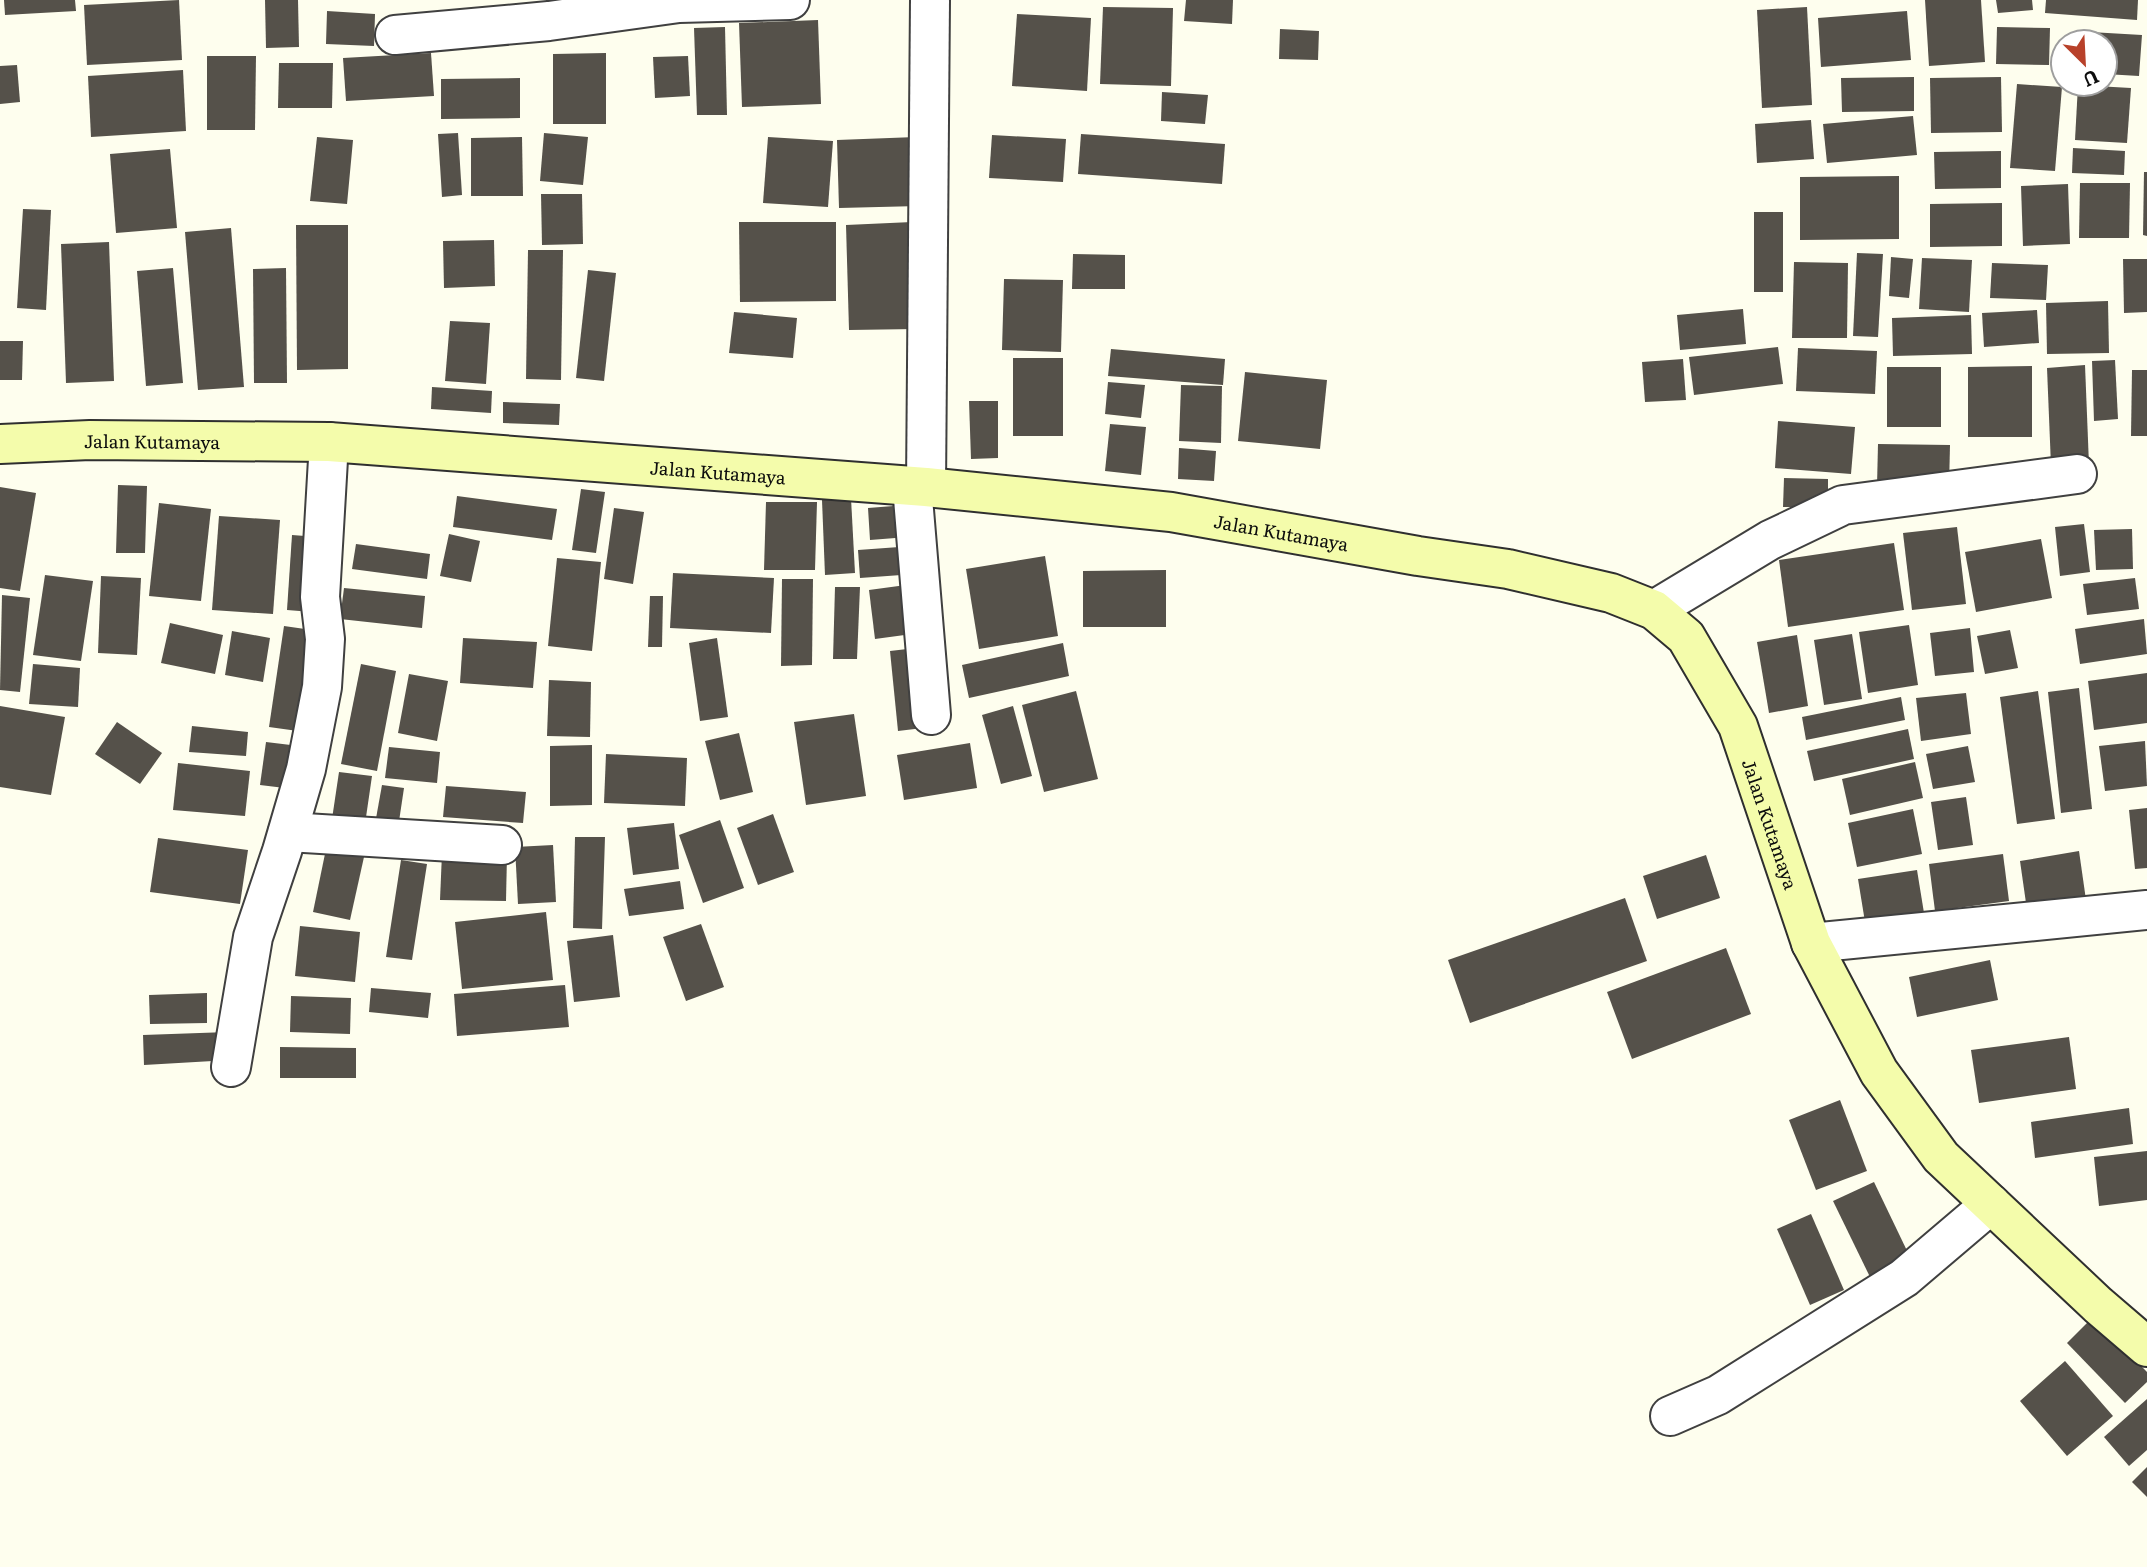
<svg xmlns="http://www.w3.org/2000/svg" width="2147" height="1567" font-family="Literata,serif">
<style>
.building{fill:#55514a}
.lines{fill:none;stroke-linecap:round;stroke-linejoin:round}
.minor-casing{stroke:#404040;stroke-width:42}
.secondary-casing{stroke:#2f2f2f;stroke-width:42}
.minor{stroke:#fff;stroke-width:38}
.secondary{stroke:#f4fcab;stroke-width:38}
.labels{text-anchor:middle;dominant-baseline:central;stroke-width:7;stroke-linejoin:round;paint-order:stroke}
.street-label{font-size:18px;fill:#0d0d0d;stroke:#fff}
</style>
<rect width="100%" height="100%" fill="#fefeee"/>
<!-- building -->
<g class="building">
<polygon points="4,0 75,0 76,11 5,15"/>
<polygon points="179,0 182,60 87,65 84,5"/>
<polygon points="265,0 298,0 299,47 266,48"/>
<polygon points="1186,0 1233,0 1232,24 1184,21"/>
<polygon points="1925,0 1981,0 1985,62 1929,66"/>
<polygon points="1996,0 2032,0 2033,10 1998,13"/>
<polygon points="2046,0 2138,0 2137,20 2045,13"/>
<polygon points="1103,7 1173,8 1171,86 1100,84"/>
<polygon points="1807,7 1812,105 1762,108 1757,10"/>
<polygon points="327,11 375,14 374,46 326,44"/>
<polygon points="1907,11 1911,60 1821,67 1818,18"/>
<polygon points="1017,14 1091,18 1087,91 1012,86"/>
<polygon points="818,20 821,104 742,107 739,23"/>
<polygon points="725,27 727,115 697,115 694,28"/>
<polygon points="1997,27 2050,28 2049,65 1996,64"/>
<polygon points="1280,29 1319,31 1318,60 1279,59"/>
<polygon points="2073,31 2142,35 2139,76 2105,74 2105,42 2073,42"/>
<polygon points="431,53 434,96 346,101 343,58"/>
<polygon points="606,53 606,124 553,124 553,54"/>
<polygon points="207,56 256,56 255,130 207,130"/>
<polygon points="688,56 690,96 655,98 653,57"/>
<polygon points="279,63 333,63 332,108 278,108"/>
<polygon points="17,65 20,102 0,104 0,66"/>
<polygon points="183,70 186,131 91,137 88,76"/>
<polygon points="1914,77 1914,111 1842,112 1841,78"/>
<polygon points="2001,77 2002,132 1931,133 1930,78"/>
<polygon points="520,78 520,118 441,119 441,79"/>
<polygon points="2017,84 2062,87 2055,171 2010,168"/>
<polygon points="2078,85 2131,88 2127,143 2075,140"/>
<polygon points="1162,92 1208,95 1205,124 1161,121"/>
<polygon points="1913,116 1917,155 1827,163 1823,124"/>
<polygon points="1811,120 1814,159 1757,163 1755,124"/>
<polygon points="458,133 462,195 442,197 438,134"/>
<polygon points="544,133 588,137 583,185 540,181"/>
<polygon points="1081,134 1225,144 1222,184 1078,174"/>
<polygon points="992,135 1066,139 1063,182 989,178"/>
<polygon points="317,137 353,140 347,204 310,201"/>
<polygon points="522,137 523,196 471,196 471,138"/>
<polygon points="768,137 833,141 828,207 763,203"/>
<polygon points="916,137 919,206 839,208 837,140"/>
<polygon points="2073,148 2125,151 2124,175 2072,173"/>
<polygon points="170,149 177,228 116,233 110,154"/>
<polygon points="2001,151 2001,188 1935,189 1934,152"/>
<polygon points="2144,172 2147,172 2147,236 2143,235"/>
<polygon points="1899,176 1899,239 1800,240 1800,177"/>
<polygon points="2080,183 2130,183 2129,238 2079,238"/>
<polygon points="2068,184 2070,244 2023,246 2021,186"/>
<polygon points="541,194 582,194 583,244 542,245"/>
<polygon points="2002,203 2002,246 1930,247 1930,204"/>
<polygon points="23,209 51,210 46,310 17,308"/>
<rect x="1754" y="212" width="29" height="80"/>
<polygon points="739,222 836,222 836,301 740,302"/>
<polygon points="912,222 916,329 849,330 846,225"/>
<polygon points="296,225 348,225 348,369 297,370"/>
<polygon points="231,228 244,387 198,390 185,232"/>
<polygon points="494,240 495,286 444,288 443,241"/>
<polygon points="109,242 114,381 66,383 61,244"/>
<polygon points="528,250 563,250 561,380 526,379"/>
<polygon points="1857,253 1883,254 1878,337 1853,336"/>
<polygon points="1073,254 1125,255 1125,289 1072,289"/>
<polygon points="1891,257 1913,259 1909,298 1889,296"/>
<polygon points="1922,258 1972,260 1969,312 1919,309"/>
<polygon points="2123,259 2147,259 2147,312 2124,313"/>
<polygon points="1794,262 1848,263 1847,338 1792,338"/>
<polygon points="1992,263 2048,265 2046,300 1990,298"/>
<polygon points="173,268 183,383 146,386 137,271"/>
<polygon points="286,268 287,383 254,383 253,269"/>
<polygon points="588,270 616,273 604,381 576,378"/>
<polygon points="1004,279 1063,280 1061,352 1002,350"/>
<polygon points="2108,301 2109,353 2047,354 2046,303"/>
<polygon points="1743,309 1746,344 1680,350 1677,315"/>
<polygon points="2037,310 2039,343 1984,347 1982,313"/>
<polygon points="734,312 797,318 793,358 729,353"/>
<polygon points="1971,315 1972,354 1893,356 1892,318"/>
<polygon points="450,321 490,323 486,384 445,381"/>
<polygon points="0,341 23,341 22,380 0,380"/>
<polygon points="1778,347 1783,384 1694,395 1689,357"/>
<polygon points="1798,348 1877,351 1875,394 1796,391"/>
<polygon points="1111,349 1225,359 1223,385 1108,376"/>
<rect x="1013" y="358" width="50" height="78"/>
<polygon points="1683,359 1686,400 1645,402 1642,362"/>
<polygon points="2115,360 2118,419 2094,421 2092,361"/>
<polygon points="2085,365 2089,465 2051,466 2047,368"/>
<polygon points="2032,366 2032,437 1968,437 1968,367"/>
<rect x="1887" y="367" width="54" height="60"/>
<polygon points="2132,370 2147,370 2147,436 2131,436"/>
<polygon points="1245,372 1327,380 1320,449 1238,441"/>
<polygon points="1108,382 1145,385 1141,418 1105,414"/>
<polygon points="1181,385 1222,386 1221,443 1179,441"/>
<polygon points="432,387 492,391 491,413 431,409"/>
<polygon points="969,401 998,401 998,458 971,459"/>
<polygon points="503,402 560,404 559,425 503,423"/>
<polygon points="1778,421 1855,427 1851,474 1775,468"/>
<polygon points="1110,424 1146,427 1141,475 1105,471"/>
<polygon points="1878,444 1950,445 1949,487 1877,486"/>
<polygon points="1179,448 1216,451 1214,481 1178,479"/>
<polygon points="1784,478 1828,479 1828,507 1783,507"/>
<polygon points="118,485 147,486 145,553 116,553"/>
<polygon points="0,487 36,493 20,591 0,588"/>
<polygon points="581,489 605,492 596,553 572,550"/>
<polygon points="457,496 557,509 552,540 453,527"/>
<polygon points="851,498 855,573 825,575 822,500"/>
<polygon points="766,502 817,502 815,570 764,570"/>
<polygon points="159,503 211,509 201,601 149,596"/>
<polygon points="906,505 908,537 870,540 868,508"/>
<polygon points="614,508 644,512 633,584 604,579"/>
<polygon points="219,516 280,520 273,614 212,610"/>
<polygon points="2084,524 2090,572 2060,576 2055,527"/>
<polygon points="1957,527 1966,604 1912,610 1903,533"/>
<polygon points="2132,529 2133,569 2096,570 2094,530"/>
<polygon points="449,534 480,541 471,582 440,576"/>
<polygon points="292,535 318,537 312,612 287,610"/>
<polygon points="2041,539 2052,598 1976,612 1965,552"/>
<polygon points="1894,543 1904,610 1788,627 1779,560"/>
<polygon points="356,544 430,554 427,579 352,569"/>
<polygon points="913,546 915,574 860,578 858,550"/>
<polygon points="1045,556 1058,636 979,649 966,569"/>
<polygon points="557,558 601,562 592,651 548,646"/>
<polygon points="1166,570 1166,627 1083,627 1083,571"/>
<polygon points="673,573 774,578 771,633 670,628"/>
<polygon points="45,575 93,581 81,661 33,655"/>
<polygon points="101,576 141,578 137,655 98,653"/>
<polygon points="2135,578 2139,609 2087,615 2083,584"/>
<polygon points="782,579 813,579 812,665 781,666"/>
<polygon points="906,585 912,634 875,639 869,590"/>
<polygon points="835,587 860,587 857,659 833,659"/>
<polygon points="344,588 425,596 422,628 340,619"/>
<polygon points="2,595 30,598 20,692 0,690"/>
<polygon points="650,596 663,596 662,647 648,647"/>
<polygon points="2144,619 2147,654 2080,664 2075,629"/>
<polygon points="170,623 223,635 215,674 161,663"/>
<polygon points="1909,625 1918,685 1868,693 1859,632"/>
<polygon points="284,626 319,631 305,732 269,727"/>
<polygon points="1970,628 1974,672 1935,676 1930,633"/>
<polygon points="2010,630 2018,668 1985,674 1977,636"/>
<polygon points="232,631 270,638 263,682 225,675"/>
<polygon points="1852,634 1862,699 1824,705 1814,640"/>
<polygon points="1797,635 1808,706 1769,713 1757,642"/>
<polygon points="463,638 537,642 533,688 460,683"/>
<polygon points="717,638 728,717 700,721 689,643"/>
<polygon points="1063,643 1069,676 969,698 962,665"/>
<polygon points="916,648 923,728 898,731 890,651"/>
<polygon points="33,664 80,668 78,707 29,704"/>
<polygon points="361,664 396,671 377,771 341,764"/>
<polygon points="2147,673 2147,723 2094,730 2088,681"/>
<polygon points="409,674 448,681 437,741 398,733"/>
<polygon points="549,680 591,682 590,737 547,736"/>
<polygon points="2079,688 2092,809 2061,813 2048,692"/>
<polygon points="1076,691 1098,779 1044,792 1022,705"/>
<polygon points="2038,691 2055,819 2017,824 2000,697"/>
<polygon points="1966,693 1971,734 1921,741 1916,698"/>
<polygon points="1901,697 1905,720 1806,740 1802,717"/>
<polygon points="0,706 65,717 51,795 0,787"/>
<polygon points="1013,706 1032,776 1001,784 982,715"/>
<polygon points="854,714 866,796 806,805 794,722"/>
<polygon points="117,722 162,753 140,784 95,754"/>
<polygon points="192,726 248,732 246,756 189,752"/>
<polygon points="1908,729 1914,759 1814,781 1807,751"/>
<polygon points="739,733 753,792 720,800 705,741"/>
<polygon points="2145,741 2147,786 2105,791 2099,746"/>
<polygon points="266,742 299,746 293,789 260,785"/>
<polygon points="970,743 977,788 904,800 897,755"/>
<polygon points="592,745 592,805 550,806 550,746"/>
<polygon points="1968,746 1975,782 1933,789 1926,754"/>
<polygon points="389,747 440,752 437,783 385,778"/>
<polygon points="606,754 687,758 685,806 604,803"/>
<polygon points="1915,762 1923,798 1850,815 1842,779"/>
<polygon points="178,763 250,771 245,816 173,810"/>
<polygon points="339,772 372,776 365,824 332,819"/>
<polygon points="382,785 404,788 398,828 375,824"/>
<polygon points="446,786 526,792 523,823 443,817"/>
<polygon points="1966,797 1973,845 1938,850 1931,802"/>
<polygon points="2147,808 2147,868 2135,869 2129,810"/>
<polygon points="1913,809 1922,854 1857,867 1848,823"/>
<polygon points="773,814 794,872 758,885 737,828"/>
<polygon points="720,820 744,888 703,903 679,835"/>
<polygon points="674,823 679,869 633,875 627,828"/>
<polygon points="575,837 605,837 602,929 573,928"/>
<polygon points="158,838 248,850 240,904 150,892"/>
<polygon points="553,845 556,902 518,904 515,847"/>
<polygon points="326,849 364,857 350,920 313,912"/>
<polygon points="2079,851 2087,907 2028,917 2020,861"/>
<polygon points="442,853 507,854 506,901 440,900"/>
<polygon points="2003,854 2009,901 1935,911 1929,864"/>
<polygon points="1706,855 1720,898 1657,919 1643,876"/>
<polygon points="401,860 427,864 412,960 386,957"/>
<polygon points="1917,870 1924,913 1865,922 1858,879"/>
<polygon points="680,881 684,909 629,916 624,889"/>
<polygon points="1625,898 1647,961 1470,1023 1448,960"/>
<polygon points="546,912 553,980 462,989 455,922"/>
<polygon points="701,924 724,987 686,1001 663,937"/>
<polygon points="300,926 360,932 355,982 295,976"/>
<polygon points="613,935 620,997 574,1002 567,941"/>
<polygon points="1726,948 1751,1014 1632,1059 1607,992"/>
<polygon points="1990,960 1998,1000 1917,1017 1909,977"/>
<polygon points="565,985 569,1027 457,1036 454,994"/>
<polygon points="371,988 431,993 428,1018 369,1012"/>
<polygon points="207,993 207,1023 150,1024 149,995"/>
<polygon points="291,996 351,998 350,1034 290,1032"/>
<polygon points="228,1032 230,1060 144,1065 143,1035"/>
<polygon points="2069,1037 2076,1089 1979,1103 1971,1050"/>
<polygon points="280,1047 356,1048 356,1078 280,1078"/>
<polygon points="1840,1100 1867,1171 1816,1190 1789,1120"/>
<polygon points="2129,1108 2133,1144 2035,1158 2031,1122"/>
<polygon points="2147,1151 2147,1200 2099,1206 2094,1157"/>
<polygon points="1874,1182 1910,1257 1870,1277 1833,1201"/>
<polygon points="1811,1214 1844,1290 1810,1305 1777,1229"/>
<polygon points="2093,1317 2147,1372 2147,1382 2125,1403 2067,1343"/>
<polygon points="2065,1361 2113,1416 2067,1456 2020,1401"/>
<polygon points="2147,1399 2147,1450 2129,1466 2104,1437"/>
<polygon points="2147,1467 2147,1497 2132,1482"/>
</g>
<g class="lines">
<defs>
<g id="minor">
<polyline points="395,35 549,21 679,3 790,0"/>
<polyline points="912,486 931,715"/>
<polyline points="926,487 930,0"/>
<polyline points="1654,610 1770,540 1843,505 2077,474"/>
<polyline points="288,832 502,845"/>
<polyline points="1811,943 2147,910"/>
<polyline points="231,1067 253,937 282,851 306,769 322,687 325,639 320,597 329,442"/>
<polyline points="1670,1416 1718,1395 1904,1278 1991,1204"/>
</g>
<g id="secondary">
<path id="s1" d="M0 444 90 440 329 442 926 487 1171 512 1418 556 1508 569 1611 593 1654 610 1686 637 1738 726 1811 943 1879 1072 1941 1157 2098 1305 2147 1347"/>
</g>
</defs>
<!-- minor casing -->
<use href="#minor" class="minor-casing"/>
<!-- secondary casing -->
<use href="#secondary" class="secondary-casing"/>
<!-- minor -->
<use href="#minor" class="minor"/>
<!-- secondary -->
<use href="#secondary" class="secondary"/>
</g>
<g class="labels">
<!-- street labels -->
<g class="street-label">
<text stroke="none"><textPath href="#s1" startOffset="152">Jalan Kutamaya</textPath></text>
<text stroke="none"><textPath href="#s1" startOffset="719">Jalan Kutamaya</textPath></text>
<text stroke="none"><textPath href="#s1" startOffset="1286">Jalan Kutamaya</textPath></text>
<text stroke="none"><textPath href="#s1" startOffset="1916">Jalan Kutamaya</textPath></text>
</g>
</g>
<!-- north arrow -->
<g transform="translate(2084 63) rotate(156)"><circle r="33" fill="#ffffff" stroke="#9e9e9e" stroke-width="2"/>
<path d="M0-5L12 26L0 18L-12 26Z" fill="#b8412a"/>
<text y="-10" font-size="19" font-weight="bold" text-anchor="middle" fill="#0d0d0d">U</text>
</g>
</svg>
